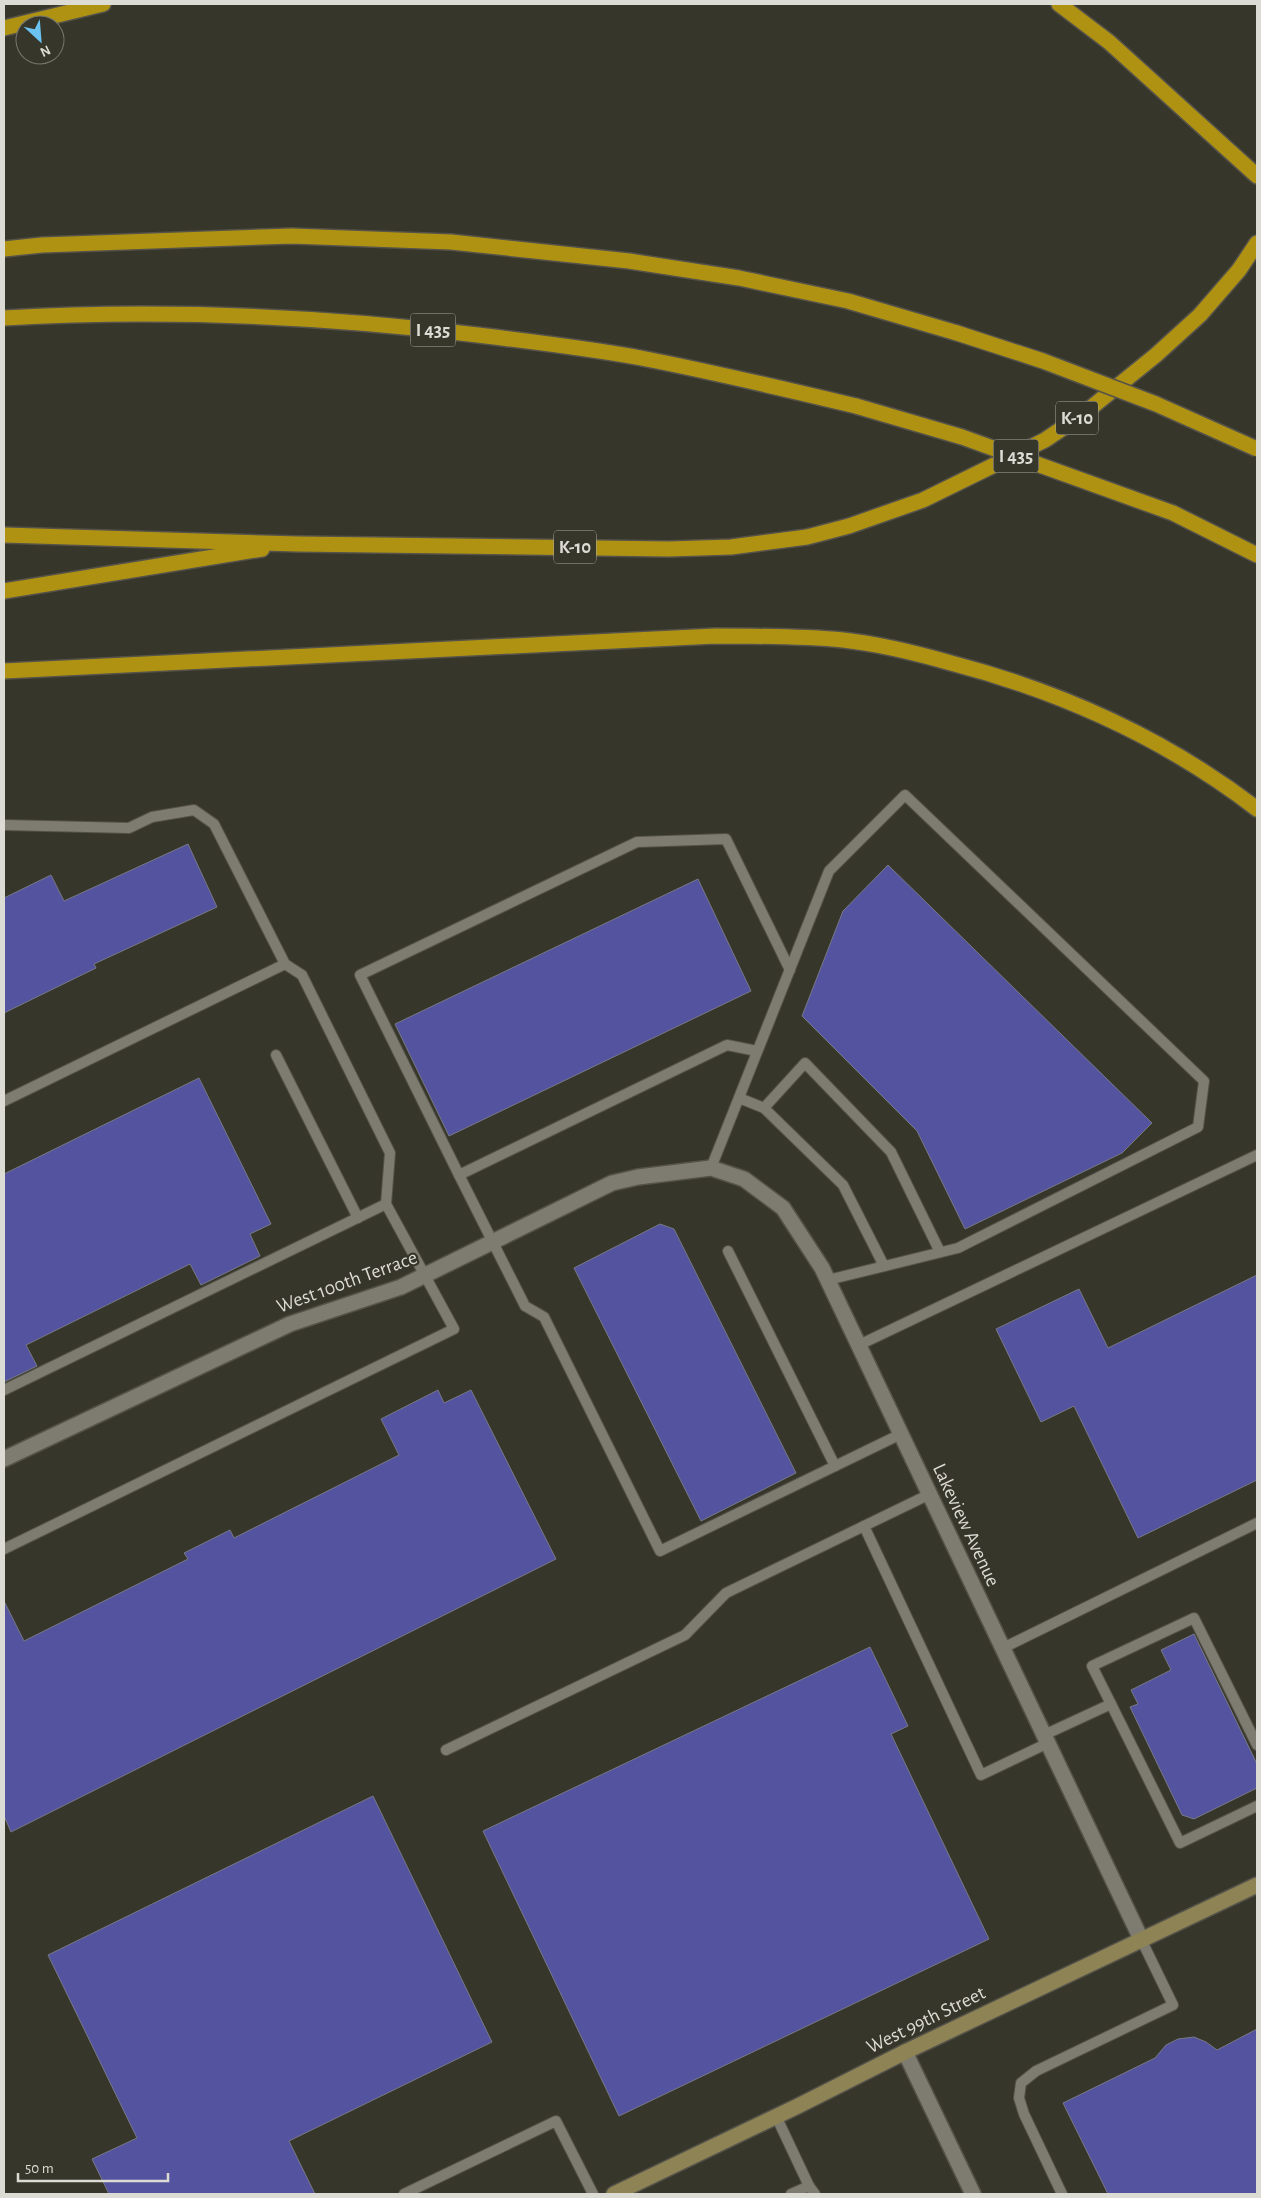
<svg xmlns="http://www.w3.org/2000/svg" width="1261" height="2198" font-family="'Alegreya Sans',sans-serif">
<style>
.building{fill:#5453a0;stroke:#777985}
.lines{fill:none;stroke-linecap:round;stroke-linejoin:round}
.lane-casing{stroke:#545249;stroke-width:12}
.street-casing{stroke:#545249;stroke-width:18}
.secondary-casing{stroke:#545249;stroke-width:18}
.highway-casing{stroke:#545249;stroke-width:18}
.lane{stroke:#7e7c70;stroke-width:10}
.street{stroke:#7e7c70;stroke-width:15}
.secondary{stroke:#8d8354;stroke-width:15}
.highway{stroke:#b09213;stroke-width:15}
.highway-bridge-casing{stroke:#545249;stroke-width:18;stroke-linecap:butt}
.highway-bridge{stroke:#b09213;stroke-width:15}
.labels{text-anchor:middle;dominant-baseline:central;stroke-width:4.5;stroke-linejoin:round;paint-order:stroke}
.shield{fill:#37362b;stroke:#aaaaa1;stroke-width:1}
.shield-label{font-size:19px;font-weight:bold;fill:#dcdbd4}
.street-label{font-size:20px;fill:#dcdbd4;stroke:#37362b}
</style>
<rect width="100%" height="100%" fill="#37362b"/>
<!-- building -->
<g class="building">
<polygon points="188,844 217,907 94,964 96,968 4,1013 4,898 51,875 64,901"/>
<polygon points="888,865 1152,1123 1122,1153 965,1229 917,1131 802,1016 843,911"/>
<polygon points="698,879 751,991 449,1136 395,1024"/>
<polygon points="199,1078 271,1224 250,1234 260,1256 201,1285 190,1264 26,1345 37,1366 4,1382 4,1174"/>
<polygon points="660,1224 674,1229 796,1473 701,1521 574,1268"/>
<polygon points="1257,1275 1257,1480 1138,1538 1074,1406 1041,1422 996,1329 1079,1289 1108,1348"/>
<polygon points="438,1390 444,1403 471,1390 556,1559 11,1832 4,1816 4,1601 24,1641 188,1559 184,1553 230,1530 234,1538 399,1455 381,1419"/>
<polygon points="1194,1634 1257,1764 1257,1788 1194,1819 1182,1815 1130,1707 1138,1704 1131,1690 1171,1670 1161,1650"/>
<polygon points="870,1647 908,1726 891,1734 989,1939 619,2116 483,1831"/>
<polygon points="373,1796 492,2042 289,2141 315,2194 109,2194 92,2159 137,2138 48,1955"/>
<polygon points="1257,2029 1257,2194 1108,2194 1063,2103 1155,2058 1166,2045 1178,2039 1194,2037 1206,2042 1217,2050"/>
</g>
<g class="lines">
<defs>
<g id="lane">
<polyline points="4,825 129,828 152,817 194,810 214,824 285,964"/>
<polyline points="757,1051 727,1045 459,1175 525,1306 544,1317 660,1551 901,1434"/>
<polyline points="276,1055 358,1218"/>
<polyline points="739,1098 764,1108 805,1063 891,1152 940,1252"/>
<polyline points="4,1101 285,964 302,975 390,1153 386,1204"/>
<polyline points="764,1108 843,1185 884,1266"/>
<polyline points="711,1168 829,871 905,795 1204,1081 1198,1127 958,1248 828,1280"/>
<polyline points="459,1175 360,975 637,842 726,839 790,970"/>
<polyline points="728,1251 835,1466"/>
<polyline points="859,1345 1257,1155"/>
<polyline points="4,1390 386,1204 454,1329 4,1549"/>
<polyline points="864,1526 981,1775 1048,1743"/>
<polyline points="1003,1648 1257,1523"/>
<polyline points="1111,1704 1092,1666 1194,1618 1257,1745"/>
<polyline points="1044,1735 1111,1704 1180,1843 1257,1806"/>
<polyline points="446,1750 685,1635 726,1593 930,1494"/>
<polyline points="776,2116 809,2186 791,2194"/>
<polyline points="809,2186 815,2194"/>
<polyline points="404,2194 556,2121 593,2194"/>
<polyline points="1062,2194 1024,2114 1019,2098 1021,2083 1036,2071 1173,2005 1141,1939"/>
</g>
<g id="street">
<polyline points="4,1459 290,1324 401,1287 612,1183 638,1177 711,1168 744,1179 783,1208 822,1268 1141,1939"/>
<polyline points="905,2052 973,2194"/>
</g>
<polyline id="secondary" points="614,2194 798,2106 905,2052 1257,1885"/>
<g id="highway">
<polyline points="1059,4 1109,42 1257,176"/>
<polyline points="4,28 103,4"/>
<polyline points="4,249 42,245 292,236 451,242 629,261 739,278 848,301 957,333"/>
<path d="M4 318C162 309 321 316 478 335 533 342 587 348 641 358 713 372 785 389 856 406"/>
<polyline points="1173,513 1257,555"/>
<polyline points="4,535 298,544 669,549 731,547 807,537 849,526 923,500 1045,440 1082,415 1156,355 1200,315 1239,270 1257,243"/>
<polyline points="4,591 262,549"/>
<path d="M4 671 715 636C758 636 801 636 843 640 880 644 916 653 951 663 1062 692 1166 739 1257 809"/>
</g>
</defs>
<!-- lane casing -->
<use href="#lane" class="lane-casing"/>
<!-- street casing -->
<use href="#street" class="street-casing"/>
<!-- secondary casing -->
<use href="#secondary" class="secondary-casing"/>
<!-- highway casing -->
<use href="#highway" class="highway-casing"/>
<!-- lane -->
<use href="#lane" class="lane"/>
<!-- street -->
<use href="#street" class="street"/>
<!-- secondary -->
<use href="#secondary" class="secondary"/>
<!-- highway -->
<use href="#highway" class="highway"/>
<defs>
<g id="highway-bridge">
<polyline points="957,333 1043,361 1156,404 1257,449"/>
<polyline points="856,406 962,437 1173,513"/>
</g>
</defs>
<!-- highway-bridge casing -->
<use href="#highway-bridge" class="highway-bridge-casing"/>
<!-- highway-bridge -->
<use href="#highway-bridge" class="highway-bridge"/>
</g>
<g class="labels">
<!-- shield labels -->
<g class="shield">
<rect x="410.5" y="313.5" width="45" height="33" rx="4"/>
<rect x="1056" y="401.5" width="42" height="33" rx="4"/>
<rect x="993.5" y="439.5" width="45" height="33" rx="4"/>
<rect x="554" y="530.5" width="42" height="33" rx="4"/>
</g>
<g class="shield-label">
<text x="433" y="330">I 435</text>
<text x="1077" y="418">K-10</text>
<text x="1016" y="456">I 435</text>
<text x="575" y="547">K-10</text>
</g>
<!-- street labels -->
<g class="street-label">
<text transform="translate(347 1282) rotate(-20)">West 100th Terrace</text>
<text transform="translate(966 1525) rotate(65)">Lakeview Avenue</text>
<text transform="translate(926 2020) rotate(-26)">West 99th Street</text>
</g>
</g>
<!-- border -->
<rect width="1261" height="2198" fill="none" stroke="#dcdbd4" stroke-width="10"/>
<!-- north arrow -->
<g transform="translate(40 40) rotate(154)"><circle r="24" fill="#37362b" stroke="#79786f"/>
<path d="M0-4L9 19L0 12L-9 19Z" fill="#6ac3f1"/>
<text y="-8" font-size="14" font-weight="bold" text-anchor="middle" fill="#dcdbd4">N</text>
</g>
<!-- scale -->
<path d="M18 2173v8h150v-8" fill="none" stroke="#dcdbd4" stroke-width="2.5"/>
<text x="25" y="2173" font-size="15" fill="#dcdbd4" stroke="#37362b" stroke-width="4" paint-order="stroke">50 m</text>
</svg>
